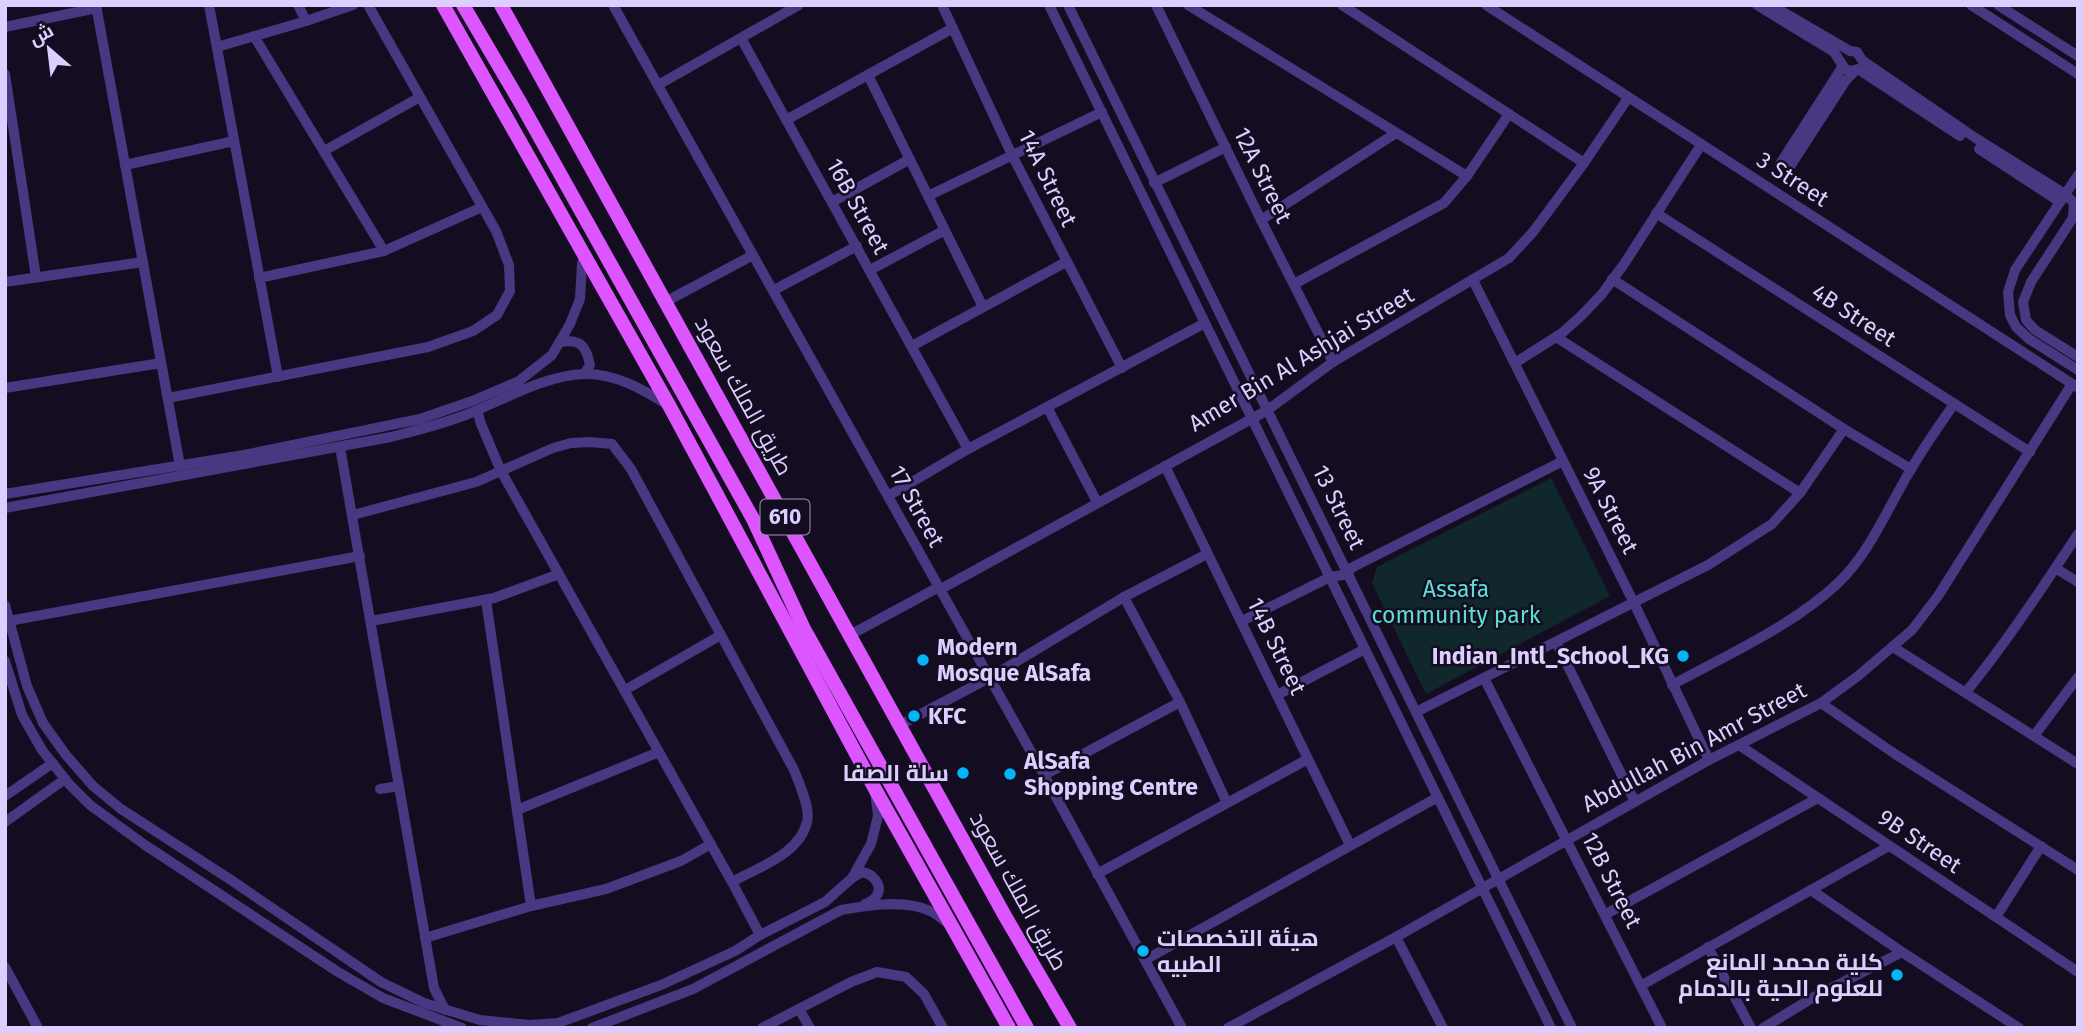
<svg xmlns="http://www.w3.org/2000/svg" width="2083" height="1033" font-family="'Fira Sans',Cairo,sans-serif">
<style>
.green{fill:#10282b}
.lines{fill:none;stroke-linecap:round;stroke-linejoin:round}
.minor{stroke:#473881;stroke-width:10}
.major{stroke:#dc55ff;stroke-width:14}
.poi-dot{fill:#00b6f9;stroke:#140d21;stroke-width:2.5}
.labels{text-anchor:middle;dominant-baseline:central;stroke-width:5;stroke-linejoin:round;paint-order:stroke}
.shield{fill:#140d21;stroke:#a094bc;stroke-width:2}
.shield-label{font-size:21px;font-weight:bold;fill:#dcceff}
.street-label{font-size:23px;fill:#dcceff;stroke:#140d21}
.park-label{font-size:23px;fill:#5adfd4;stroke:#140d21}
.poi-label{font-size:23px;font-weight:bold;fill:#dcceff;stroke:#140d21;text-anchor:start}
</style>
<rect width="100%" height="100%" fill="#140d21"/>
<!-- green -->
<polygon class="green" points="1551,478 1610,596 1426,694 1372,583 1377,567"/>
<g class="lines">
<!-- minor -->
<g class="minor">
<polyline points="96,5 180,466"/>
<polyline points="209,5 278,377"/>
<polyline points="298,5 306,21"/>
<polyline points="613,5 1044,775 1182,1028"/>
<polyline points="942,5 1012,155 1122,368"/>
<polyline points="1049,5 1551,1028"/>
<path d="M1068 5C1234 347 1404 687 1572 1028"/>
<polyline points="1156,5 1261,220 1333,362"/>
<polyline points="1188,5 1467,176"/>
<polyline points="1342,5 1584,163"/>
<polyline points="1486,5 2077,387"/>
<polyline points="1757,5 1834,52 1845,69 1852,71 1858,69 1960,136"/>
<polyline points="1771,5 1850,51 1857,52 1862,60 1974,137 2065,194 2074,203 2073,217"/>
<polyline points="1971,5 2078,74"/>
<polyline points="1998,5 2078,56"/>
<polyline points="5,27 97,8"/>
<polyline points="254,36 384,251"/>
<polyline points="741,38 968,449"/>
<polyline points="217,47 306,21 353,5"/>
<polyline points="1843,66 1780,164 1780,167 1784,170 1789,168 1846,80 1855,71"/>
<polyline points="5,74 36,277"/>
<polyline points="868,75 983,307"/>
<polyline points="658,85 799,5"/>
<polyline points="786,120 953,28"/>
<polyline points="1979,149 2060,202"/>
<polyline points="324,151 420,97"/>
<polyline points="125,165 234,141"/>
<polyline points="2078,175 2015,270 2008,292 2010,315 2016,327 2029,339 2078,370"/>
<polyline points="1154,183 1226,147"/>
<polyline points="928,196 1102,112"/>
<polyline points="832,202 910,159"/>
<polyline points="1656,213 2030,452"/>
<polyline points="2076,213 2031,282 2023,302 2026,320 2035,330 2078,357"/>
<polyline points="1261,220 1396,133"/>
<polyline points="870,270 945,230"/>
<polyline points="259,278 384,251 482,207"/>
<polyline points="1612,279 1844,429 1911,469"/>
<polyline points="1473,280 1634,603 1709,760"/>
<polyline points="5,282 143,262"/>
<polyline points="1294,284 1444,203 1467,176 1509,114"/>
<polyline points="774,290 857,246"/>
<polyline points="665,302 753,255"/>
<polyline points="1556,337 1800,493"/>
<path d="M560 342C580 339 586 345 590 365L584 374"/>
<polyline points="912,346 1066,262"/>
<polyline points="1515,363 1562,333 1581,316 1602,294 1624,264 1701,145"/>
<polyline points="5,388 161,363"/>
<polyline points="168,398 428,347 473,331 497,315 510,291 509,265 496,231 368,5"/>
<polyline points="1047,407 1097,502"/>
<polyline points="477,410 481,424 501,471 732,882 760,935"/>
<polyline points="340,447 434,988 445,1010"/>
<polyline points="1165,466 1350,845"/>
<polyline points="5,494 244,455 420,419 472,401 519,381 552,355 570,324 580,299 582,263"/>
<polyline points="888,496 968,449 1205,323"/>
<path d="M5 508 391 437C418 430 443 424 468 414 503 400 546 375 584 374 615 373 642 389 668 405"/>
<path d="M353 515 476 482 553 448 571 443 590 442 612 444 631 469 794 770C799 783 811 809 807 822 799 855 758 867 732 882"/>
<polyline points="2055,568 2078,582"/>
<polyline points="1347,570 1563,461"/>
<polyline points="939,590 1266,411 1333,362 1509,258 1533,232 1584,163 1628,98"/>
<polyline points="1124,597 1180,702 1227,803"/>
<polyline points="486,600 531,906"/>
<polyline points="5,605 27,686 43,723 66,755 93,786 121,809 228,878 381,982 424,1003 480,1020 529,1025 558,1023 661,985 735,951 760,935 825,902 852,878 871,844 878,816 875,792"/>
<polyline points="9,621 360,556"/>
<polyline points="371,621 494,598 559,574"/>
<polyline points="1242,621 1330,577 1349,574"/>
<polyline points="850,635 937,588"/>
<polyline points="1556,642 1635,802"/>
<polyline points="1893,647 2078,764"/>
<polyline points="5,661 22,715 42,750 69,784 90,805 145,845 338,972 383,998 462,1028"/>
<polyline points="1484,678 1662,1028"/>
<path d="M1672 685C1727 655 1792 626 1837 584 1870 553 1887 509 1910 471 1923 448 1939 426 1954 404"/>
<polyline points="625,690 721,635"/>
<path d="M1966 692C2007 642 2042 588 2078 534"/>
<polyline points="1277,695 1365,649"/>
<polyline points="1821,703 1895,754 2078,870"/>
<polyline points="1416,712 1708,565 1772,524 1800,493 1844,429"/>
<polyline points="900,725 989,678 1124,597 1207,554"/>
<polyline points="2034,736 2078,677"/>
<polyline points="1739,745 2078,972"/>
<polyline points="1044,775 1180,702"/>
<polyline points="380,789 399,786"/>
<polyline points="5,796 53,763"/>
<polyline points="517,810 659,752"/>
<polyline points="5,822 65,779"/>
<polyline points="1097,874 1308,759"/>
<path d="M852 878 862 872C873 874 885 886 875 898 875 899 866 904 865 904"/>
<polyline points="1811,890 1902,952 2019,1028"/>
<polyline points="1606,914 1818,798"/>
<polyline points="1996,917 2041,846"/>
<polyline points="1396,937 1443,1028"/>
<polyline points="425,938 531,906 606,889 681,861 711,844"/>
<polyline points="1708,947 1751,1028"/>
<polyline points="1145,960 1438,797"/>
<polyline points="5,967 38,1028"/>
<polyline points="1642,985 1889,846"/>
<polyline points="799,1009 810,1028"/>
<path d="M592 1028 693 989 841 910C867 905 906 899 930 911 937 914 943 920 949 924"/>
<polyline points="762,1028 851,982 877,972 906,977 924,994 943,1028"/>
<polyline points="1228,1028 1396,937 1709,760 1821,703 1858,676 1912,630 1938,596 2072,384"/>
<polyline points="1763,1028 1814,997 1902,952"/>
</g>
<!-- major -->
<g class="major">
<polyline points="443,5 670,407 875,789 1009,1028"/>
<polyline points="463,5 520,102 753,519 804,629 1027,1028"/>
<polyline points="501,5 1005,916 1070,1028"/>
</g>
</g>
<!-- markers -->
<g class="poi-dot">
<circle cx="1683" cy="656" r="7"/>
<circle cx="923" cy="660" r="7"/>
<circle cx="914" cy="716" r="7"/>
<circle cx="963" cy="773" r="7"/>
<circle cx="1010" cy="774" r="7"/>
<circle cx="1143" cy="951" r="7"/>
<circle cx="1897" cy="975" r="7"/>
</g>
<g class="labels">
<!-- shield labels -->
<rect class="shield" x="760.5" y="499.5" width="49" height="35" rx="5"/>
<g class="shield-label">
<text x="785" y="517">610</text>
</g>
<!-- street labels -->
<g class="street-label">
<text transform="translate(1263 175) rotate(64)">12A Street</text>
<text transform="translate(1048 178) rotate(64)">14A Street</text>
<text transform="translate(1793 179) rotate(33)">3 Street</text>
<text transform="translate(858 206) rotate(61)">16B Street</text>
<text transform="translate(1854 315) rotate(33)">4B Street</text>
<text transform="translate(1301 359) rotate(-31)">Amer Bin Al Ashjai Street</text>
<text transform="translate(744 396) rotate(61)">طريق الملك سعود</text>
<text transform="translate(917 506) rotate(61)">17 Street</text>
<text transform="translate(1339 507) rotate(64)">13 Street</text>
<text transform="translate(1611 510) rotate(63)">9A Street</text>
<text transform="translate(1277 646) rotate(64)">14B Street</text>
<text transform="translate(1694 747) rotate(-28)">Abdullah Bin Amr Street</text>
<text transform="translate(1920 841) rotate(34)">9B Street</text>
<text transform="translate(1612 880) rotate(63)">12B Street</text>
<text transform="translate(1019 891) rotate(61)">طريق الملك سعود</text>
</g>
<!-- park labels -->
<g class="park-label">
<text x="1456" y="589">Assafa<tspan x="1456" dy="26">community park</tspan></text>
</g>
<!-- poi labels -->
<g class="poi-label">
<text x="937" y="647">Modern<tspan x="937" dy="26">Mosque AlSafa</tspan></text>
<text x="1669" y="656" text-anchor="end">Indian_Intl_School_KG</text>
<text x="928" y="716">KFC</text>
<text x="1024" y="761">AlSafa<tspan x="1024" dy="26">Shopping Centre</tspan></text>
<text x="949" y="773" text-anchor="end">سلة الصفا</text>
<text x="1157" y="938">هيئة التخصصات<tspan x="1157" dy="26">الطبيه</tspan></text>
<text x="1883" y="962" text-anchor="end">كلية محمد المانع<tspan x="1883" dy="26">للعلوم الحية بالدمام</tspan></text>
</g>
</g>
<!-- border -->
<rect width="2083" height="1033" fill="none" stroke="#dcceff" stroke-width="14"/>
<!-- north arrow -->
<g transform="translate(49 49) rotate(332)" stroke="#140d21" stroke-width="5" paint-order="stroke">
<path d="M0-5L12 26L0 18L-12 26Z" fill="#dcceff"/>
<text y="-10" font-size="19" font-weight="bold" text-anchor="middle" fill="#dcceff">ش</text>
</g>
</svg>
